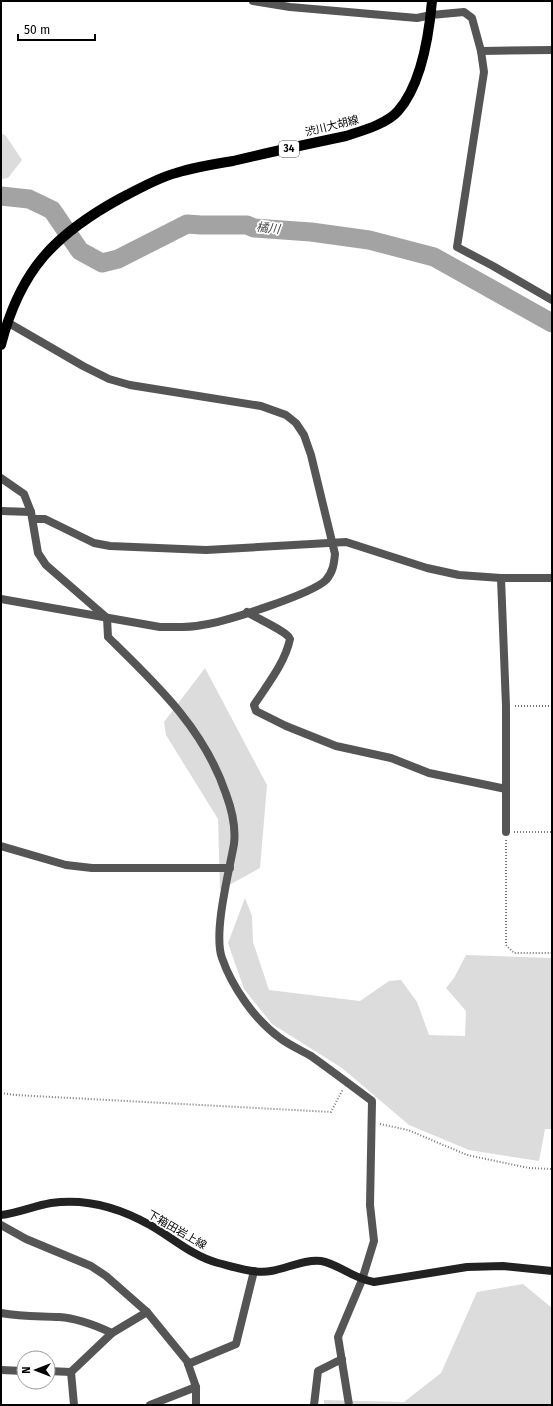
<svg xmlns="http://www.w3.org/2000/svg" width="553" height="1406" font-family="'Fira Sans','Noto Sans JP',sans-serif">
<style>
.green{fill:#dcdcdc}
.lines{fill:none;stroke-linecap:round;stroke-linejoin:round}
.river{stroke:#a3a3a3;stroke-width:19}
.path{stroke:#777;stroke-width:2;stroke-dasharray:1 2;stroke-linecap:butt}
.minor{stroke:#555;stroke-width:8}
.tertiary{stroke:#555;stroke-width:8}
.secondary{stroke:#222;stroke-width:8}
.primary{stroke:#000;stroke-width:10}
.labels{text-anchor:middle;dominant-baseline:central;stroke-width:3.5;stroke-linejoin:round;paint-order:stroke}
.shield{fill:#fff;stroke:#4c4c4c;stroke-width:1}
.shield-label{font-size:10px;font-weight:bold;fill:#000}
.street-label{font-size:11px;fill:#000;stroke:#fff}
.water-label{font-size:12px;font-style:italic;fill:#444;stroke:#fff}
</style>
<rect width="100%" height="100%" fill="#fff"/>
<!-- green -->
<g class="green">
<polygon points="1,133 6,136 22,160 8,178 1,179"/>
<polygon points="205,668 267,785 260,868 220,890 218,819 166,735 164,722"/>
<polygon points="245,898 252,916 253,942 269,990 360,1001 389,981 401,980 417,1002 429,1035 465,1036 466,1011 446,988 454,978 466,955 552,958 552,1129 545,1129 539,1161 469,1150 409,1125 342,1068 272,1024 244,989 228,943"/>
<polygon points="523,1284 552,1308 552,1405 324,1405 324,1400 404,1402 441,1373 477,1292"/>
</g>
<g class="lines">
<!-- river -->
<polyline class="river" points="1,196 29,199 52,210 80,251 102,263 118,259 187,224 201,225 247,225 254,228 311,232 369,240 434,257 552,323"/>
<!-- path -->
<g class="path">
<polyline points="515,706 552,706"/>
<polyline points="514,832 552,832"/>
<polyline points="506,840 506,945 514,953 552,953"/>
<polyline points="1,1093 15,1095 331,1112 343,1089"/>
<polyline points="380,1124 408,1130 467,1155 529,1168 552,1169"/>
</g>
<!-- minor -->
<g class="minor">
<polyline points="431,15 464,12 472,18 481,51 484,72 457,247 493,266 552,300"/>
<polyline points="481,51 552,50"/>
<path d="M1 478 24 494 31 512 38 553 46 565 107 618 108 637C156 684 204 728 226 794 232 810 236 827 234 844 229 872 213 933 222 958 232 987 255 1020 280 1038 289 1045 301 1050 311 1056 332 1071 352 1086 372 1101L370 1205 374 1241 362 1280 338 1337 349 1405"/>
<polyline points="1,511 31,512"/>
<polyline points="33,519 45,519 94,543 110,546 206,550 346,542 427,568 459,575 501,578 552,578"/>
<polyline points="501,578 506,706 506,832"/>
<path d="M247 612C256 618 288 632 290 639 285 663 267 685 254 705L256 711 286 726 336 746 391 758 429 773 506 789"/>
<polyline points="1,846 66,865 92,868 230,868"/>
<polyline points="1,1225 26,1239 91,1266 106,1276 147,1312 187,1361 196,1387 196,1405"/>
<path d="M1 1313C22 1317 38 1316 59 1317 76 1318 97 1326 112 1333"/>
<polyline points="188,1364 236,1344 254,1271"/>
<polyline points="1,1370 24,1371"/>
<polyline points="48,1371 71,1372 112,1333 147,1312"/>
<polyline points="71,1372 74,1405"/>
<polyline points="150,1405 196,1387"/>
<polyline points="314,1405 318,1371 342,1359"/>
</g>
<!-- tertiary -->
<g class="tertiary">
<polyline points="253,1 290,7 417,18 431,15"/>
<path d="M1 599 160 627C174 627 188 628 202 625 225 622 312 594 326 580 333 572 334 564 335 554L311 455 304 435 296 423 286 415 261 406 130 385 109 379 83 366 7 322"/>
</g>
<!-- secondary -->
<path class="secondary" d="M1 1215C18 1213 34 1206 51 1203 85 1198 120 1208 150 1225 173 1238 192 1256 218 1263 234 1267 255 1274 271 1271 288 1268 305 1259 321 1261 337 1263 353 1279 374 1282L467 1267 503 1266 552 1271"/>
<!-- primary -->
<path class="primary" d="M1 345C20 270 55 234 121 198 139 189 157 178 176 173 195 167 214 164 233 161 270 152 308 144 346 136 361 131 387 124 398 111 421 85 429 35 432 1"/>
</g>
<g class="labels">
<!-- shield labels -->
<rect class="shield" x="279" y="141" width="20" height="16" rx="3"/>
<g class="shield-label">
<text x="289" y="149">34</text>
</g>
<!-- street labels -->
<g class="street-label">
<text transform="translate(332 126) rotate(-14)">渋川大胡線</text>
<text transform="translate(177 1230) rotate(30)">下箱田岩上線</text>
</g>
<!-- water labels -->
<g class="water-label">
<text transform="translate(268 228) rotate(6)">橘川</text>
</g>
</g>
<!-- border -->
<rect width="553" height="1406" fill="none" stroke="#000000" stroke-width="4"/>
<!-- north arrow -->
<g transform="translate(36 1370) rotate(270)"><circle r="19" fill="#ffffff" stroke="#999999"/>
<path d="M0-3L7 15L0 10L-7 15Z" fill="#000000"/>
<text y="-6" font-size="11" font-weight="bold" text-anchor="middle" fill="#000000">N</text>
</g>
<!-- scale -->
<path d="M18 34v6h77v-6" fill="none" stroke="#000000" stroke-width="2"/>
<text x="24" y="34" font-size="12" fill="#000000" stroke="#ffffff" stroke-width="3" paint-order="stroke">50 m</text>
</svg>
